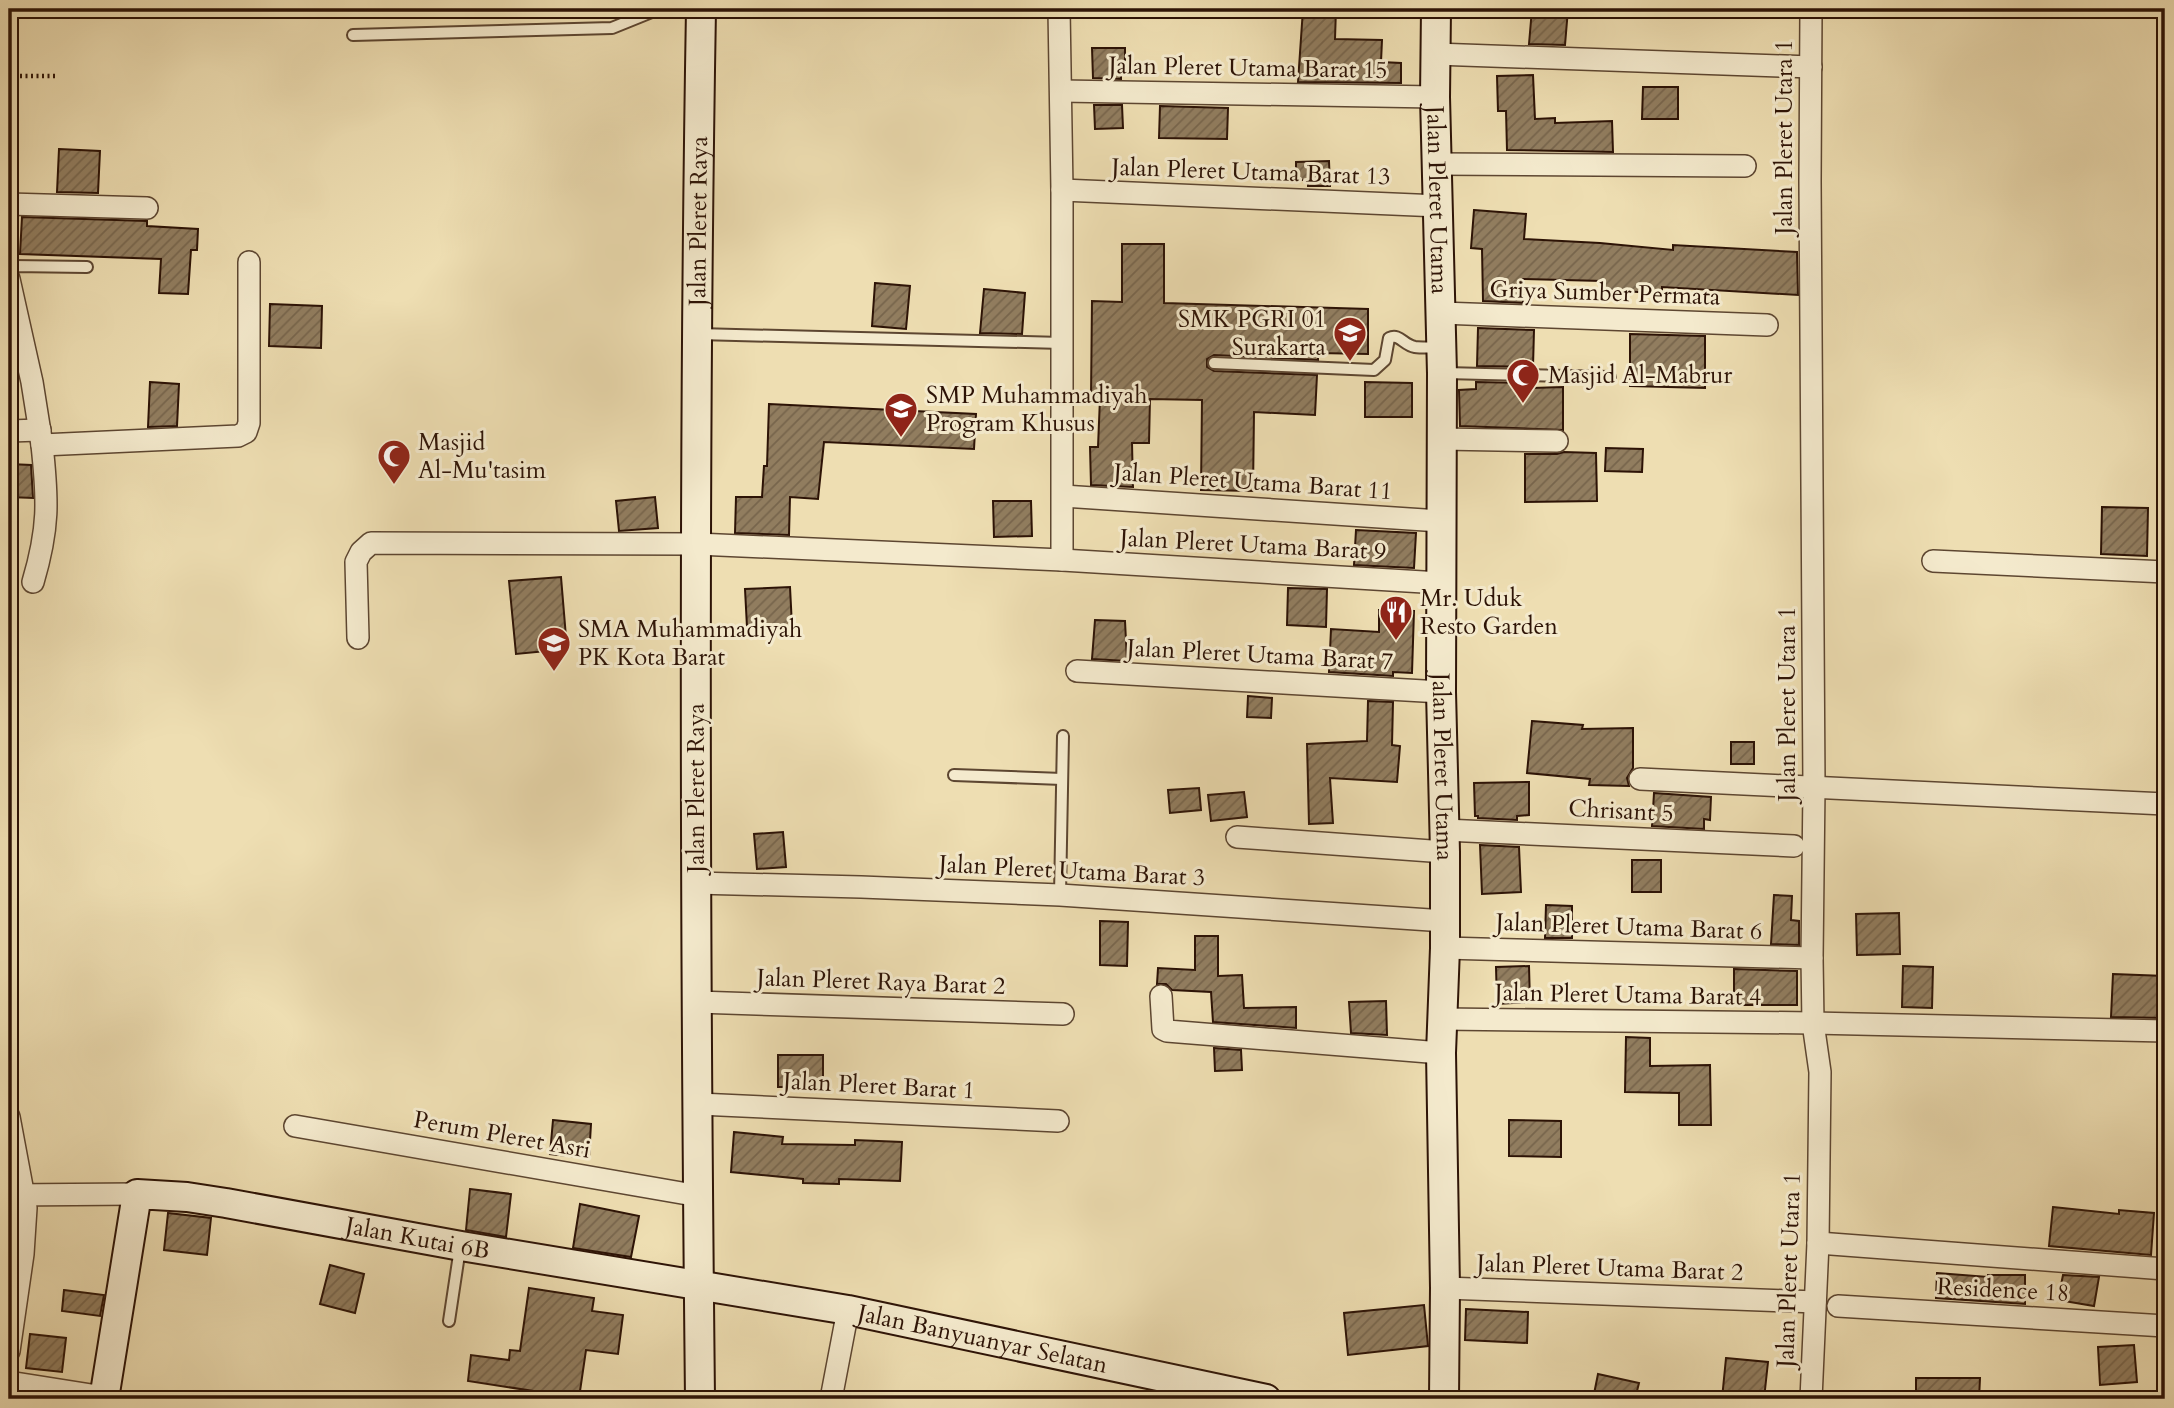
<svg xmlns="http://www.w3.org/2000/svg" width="2174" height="1408" font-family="Cardo,serif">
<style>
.building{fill:url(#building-hatch);stroke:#2d1306;stroke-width:2}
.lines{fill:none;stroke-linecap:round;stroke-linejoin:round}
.lane-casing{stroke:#5d4631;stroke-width:14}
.street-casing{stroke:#5d4631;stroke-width:24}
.secondary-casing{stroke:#2d1306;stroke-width:32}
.path{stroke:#2d1306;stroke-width:4.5;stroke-dasharray:2 3.5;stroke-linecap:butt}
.lane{stroke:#f4eacd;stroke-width:10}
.street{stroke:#f4eacd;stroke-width:21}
.secondary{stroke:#f4eacd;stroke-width:28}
.labels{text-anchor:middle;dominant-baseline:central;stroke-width:6;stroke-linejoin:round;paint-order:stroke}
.street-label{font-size:24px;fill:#2d1306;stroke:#f4eacd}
.poi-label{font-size:24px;fill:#2d1306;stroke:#f4eacd;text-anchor:start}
</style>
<defs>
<pattern id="building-hatch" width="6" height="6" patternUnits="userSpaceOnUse" patternTransform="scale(1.75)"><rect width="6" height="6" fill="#917d5f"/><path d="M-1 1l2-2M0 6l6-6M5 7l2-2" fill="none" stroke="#77654c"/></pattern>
</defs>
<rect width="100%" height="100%" fill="#eedeb2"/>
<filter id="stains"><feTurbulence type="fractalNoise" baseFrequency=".00286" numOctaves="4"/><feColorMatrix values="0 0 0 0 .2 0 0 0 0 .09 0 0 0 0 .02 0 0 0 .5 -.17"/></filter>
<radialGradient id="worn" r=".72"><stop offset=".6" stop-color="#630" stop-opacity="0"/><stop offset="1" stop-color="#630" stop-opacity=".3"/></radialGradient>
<!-- building -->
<g class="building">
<polygon points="1303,9 1336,9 1335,39 1382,40 1381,62 1401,63 1401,83 1298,82"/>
<polygon points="1532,9 1568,9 1565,45 1529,44"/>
<polygon points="1092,48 1125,48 1125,69 1121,69 1121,79 1093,78"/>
<polygon points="1533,75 1535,119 1555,118 1555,123 1612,121 1613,152 1507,150 1506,111 1498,111 1497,76"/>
<polygon points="1643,87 1678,87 1678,119 1642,119"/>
<polygon points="1094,105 1122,105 1123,128 1095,129"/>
<polygon points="1160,106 1228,108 1227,139 1159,138"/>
<polygon points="59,149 100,151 98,193 57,192"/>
<polygon points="1329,161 1330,186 1308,186 1308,180 1296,180 1296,162"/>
<polygon points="1474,210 1526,214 1524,239 1600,243 1673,250 1673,245 1797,252 1798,295 1662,287 1662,294 1601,289 1602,281 1523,279 1523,303 1483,301 1482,249 1471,248"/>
<polygon points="22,217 147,221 147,226 198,229 197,250 191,250 188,294 159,293 161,259 20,254"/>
<polygon points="1122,244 1164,244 1164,303 1368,309 1368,354 1318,353 1318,360 1214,355 1207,359 1207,367 1214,371 1317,375 1315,415 1254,412 1253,491 1201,490 1202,400 1150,399 1149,443 1132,443 1133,487 1091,485 1090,447 1098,447 1100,398 1091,398 1092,301 1122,302"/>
<polygon points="875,283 910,286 906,329 872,326"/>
<polygon points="984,289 1025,293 1022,334 980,333"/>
<polygon points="270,304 322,306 321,348 269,346"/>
<polygon points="1478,328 1534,330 1533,367 1477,366"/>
<polygon points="1630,334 1705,336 1705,388 1630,386"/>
<polygon points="150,382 179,384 177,426 148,427"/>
<polygon points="1365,382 1412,383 1412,417 1365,417"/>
<polygon points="1476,382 1533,383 1532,388 1563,387 1563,430 1460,426 1459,390 1476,389"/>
<polygon points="769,404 976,414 974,449 824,442 818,499 790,497 789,535 735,533 736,497 762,497 764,466 767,466"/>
<polygon points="1606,448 1643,449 1642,472 1605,471"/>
<polygon points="1564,452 1596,453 1597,501 1525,502 1525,454 1557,454"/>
<polygon points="9,464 31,465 33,498 9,497"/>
<polygon points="655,497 658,528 619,531 616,501"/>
<polygon points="993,501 1031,501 1032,536 994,537"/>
<polygon points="2102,507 2148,508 2147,556 2101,554"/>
<polygon points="1356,530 1416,533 1414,568 1354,565"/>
<polygon points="561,577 567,649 516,654 509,581"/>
<polygon points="790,587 792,626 747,627 745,589"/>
<polygon points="1288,588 1327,589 1326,627 1287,625"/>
<polygon points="1379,610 1414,611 1412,673 1393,672 1393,676 1329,672 1331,629 1379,632"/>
<polygon points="1095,620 1125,621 1127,661 1092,659"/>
<polygon points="1248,696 1272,698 1271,718 1247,717"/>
<polygon points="1368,701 1393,702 1392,745 1400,746 1397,782 1330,778 1333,823 1309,824 1307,744 1367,741"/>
<polygon points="1532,721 1583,725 1582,729 1633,728 1633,768 1627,778 1629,786 1589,785 1590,779 1527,773"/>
<rect x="1731" y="742" width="23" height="22"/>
<polygon points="1529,782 1529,815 1517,816 1517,820 1478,818 1478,816 1475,816 1474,783"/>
<polygon points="1199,788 1201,810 1170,813 1168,790"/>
<polygon points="1244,792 1247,817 1211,821 1208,795"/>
<polygon points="1654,793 1711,797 1710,820 1704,819 1704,829 1652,826"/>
<polygon points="783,832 786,867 757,869 754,834"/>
<polygon points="1480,845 1519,847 1521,892 1482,894"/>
<rect x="1632" y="860" width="29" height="32"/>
<polygon points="1774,895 1792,896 1791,920 1799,921 1799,945 1771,944"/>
<polygon points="1546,905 1572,906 1572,938 1545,938"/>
<polygon points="1899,913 1900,954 1857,955 1856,914"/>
<polygon points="1100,921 1128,922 1127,966 1100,965"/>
<polygon points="1195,936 1218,936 1218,976 1242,975 1244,1008 1296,1007 1296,1028 1213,1022 1211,992 1172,990 1166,984 1157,984 1158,968 1195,970"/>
<polygon points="1529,966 1530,1002 1497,1004 1496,967"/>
<polygon points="1903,966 1933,967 1932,1008 1902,1007"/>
<polygon points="1734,969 1797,971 1797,1005 1734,1005"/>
<polygon points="2113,974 2165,976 2165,1018 2111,1017"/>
<polygon points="1386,1001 1387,1035 1351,1033 1349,1002"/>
<polygon points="1626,1037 1650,1038 1650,1066 1710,1065 1711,1125 1679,1125 1679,1093 1625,1092"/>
<polygon points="1214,1048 1241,1050 1242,1070 1215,1071"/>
<rect x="778" y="1055" width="45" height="32"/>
<polygon points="553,1120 591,1124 589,1158 550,1154"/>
<polygon points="1509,1120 1561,1121 1561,1157 1509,1156"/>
<polygon points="734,1132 783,1137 782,1144 855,1145 855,1140 902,1142 900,1181 839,1179 839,1184 803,1183 803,1179 731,1172"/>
<polygon points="470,1189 511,1194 506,1237 466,1230"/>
<polygon points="580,1204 639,1216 631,1257 573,1248"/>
<polygon points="2053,1207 2119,1214 2119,1210 2154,1213 2151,1255 2049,1246"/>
<polygon points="168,1213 211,1218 207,1255 164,1250"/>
<polygon points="330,1265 364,1274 355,1313 320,1304"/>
<polygon points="1937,1273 1988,1277 1988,1275 2025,1275 2025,1304 1936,1298"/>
<polygon points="2063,1275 2099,1277 2094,1306 2058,1300"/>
<polygon points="529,1288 594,1298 592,1311 623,1315 618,1354 586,1350 579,1398 468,1381 471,1355 509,1360 510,1350 520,1351"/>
<polygon points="64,1290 104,1295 100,1316 62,1311"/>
<polygon points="1424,1305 1428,1346 1348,1355 1344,1313"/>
<polygon points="1466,1309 1528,1312 1527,1343 1465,1340"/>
<polygon points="30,1334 66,1338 62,1372 26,1368"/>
<polygon points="2134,1345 2137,1382 2100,1385 2098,1347"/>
<polygon points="1726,1358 1768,1362 1764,1399 1722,1399"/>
<polygon points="1598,1374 1639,1383 1635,1399 1593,1399"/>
<polygon points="1916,1378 1980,1378 1979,1399 1916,1399"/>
</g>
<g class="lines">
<defs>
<g id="lane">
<polyline points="353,35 612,28 659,9"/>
<polyline points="9,277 13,266 87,267"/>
<polyline points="698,334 1062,343"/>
<path d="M1214 363 1374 370 1385 360 1389 338C1400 333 1403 345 1415 347 1422 348 1431 347 1439 348"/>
<polyline points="1445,373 1610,377"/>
<polyline points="954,775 1062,779"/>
<polyline points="1060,895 1063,736"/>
<polyline points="449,1321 460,1248"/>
</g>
<g id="street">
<polyline points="1059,9 1062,190 1062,560"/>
<polyline points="1811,9 1810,181 1814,787 1812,958 1813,1023 1820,1072 1818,1243 1811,1399"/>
<polyline points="1435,54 1811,67"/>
<polyline points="1061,91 1435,97"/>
<polyline points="1437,164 1745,166"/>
<polyline points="1062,190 1439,206"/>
<polyline points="9,204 147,208"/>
<polyline points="9,279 32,382 42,445 238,436 246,432 249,423 249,262"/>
<polyline points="1441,313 1767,325"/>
<polyline points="9,431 40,430"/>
<polyline points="1442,439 1557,441"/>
<polyline points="1063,496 1440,521"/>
<polyline points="1933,561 2165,572"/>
<path d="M33 582C49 528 48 501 42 445"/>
<polyline points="358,638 356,562 361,552 371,543 697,544 1062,560 1440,583"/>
<polyline points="1077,671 1441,692"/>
<polyline points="1640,779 2165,804"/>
<polyline points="1445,830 1794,846"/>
<polyline points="1237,837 1445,852"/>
<polyline points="695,883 861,887 1060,895 1445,921"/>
<polyline points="1445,948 1812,958"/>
<polyline points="1161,996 1163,1029 1167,1031 1441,1053"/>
<polyline points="697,1002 1063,1014"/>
<polyline points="1443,1019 1813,1023 2165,1031"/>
<polyline points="699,1104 1058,1121"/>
<polyline points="9,1117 26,1208 23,1254 9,1351"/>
<polyline points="295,1126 699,1196"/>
<polyline points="9,1195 137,1194"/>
<polyline points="1818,1243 2165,1269"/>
<polyline points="1445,1288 1815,1302"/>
<polyline points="1838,1306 2165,1326"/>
<polyline points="9,1382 104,1397"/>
<polyline points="831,1399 848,1310"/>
</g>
<g id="secondary">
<path id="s1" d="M1436 9 1435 97 1442 373 1441 692 1445 852V948L1441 1053 1445 1288 1444 1399"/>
<path id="s2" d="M104 1399 137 1194 187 1197 226 1203 461 1246 848 1310 1266 1399"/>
<path id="s3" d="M700 1399C695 936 693 472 701 9"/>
</g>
</defs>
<!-- lane casing -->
<use href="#lane" class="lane-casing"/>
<!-- street casing -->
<use href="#street" class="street-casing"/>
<!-- secondary casing -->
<use href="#secondary" class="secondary-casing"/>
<!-- path -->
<polyline class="path" points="9,76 58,76"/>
<!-- lane -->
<use href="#lane" class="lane"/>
<!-- street -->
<use href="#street" class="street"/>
<!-- secondary -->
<use href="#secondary" class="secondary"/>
</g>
<!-- icons -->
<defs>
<symbol id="school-pin" viewBox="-11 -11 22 30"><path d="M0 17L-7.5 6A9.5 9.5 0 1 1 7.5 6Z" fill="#8f2418" stroke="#f4eacd"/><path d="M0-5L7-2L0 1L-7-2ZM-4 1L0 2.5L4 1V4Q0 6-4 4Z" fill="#fff"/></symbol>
<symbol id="mosque-pin" viewBox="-11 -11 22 30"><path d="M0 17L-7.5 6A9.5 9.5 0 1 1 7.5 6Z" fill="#8f2418" stroke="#f4eacd"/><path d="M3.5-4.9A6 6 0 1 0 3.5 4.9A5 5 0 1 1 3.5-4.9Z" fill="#fff"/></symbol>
<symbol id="restaurant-pin" viewBox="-11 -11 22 30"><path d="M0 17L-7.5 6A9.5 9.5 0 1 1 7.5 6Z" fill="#8f2418" stroke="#f4eacd"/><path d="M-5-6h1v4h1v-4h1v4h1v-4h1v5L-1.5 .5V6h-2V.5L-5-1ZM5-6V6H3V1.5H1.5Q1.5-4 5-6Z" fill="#fff"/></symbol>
</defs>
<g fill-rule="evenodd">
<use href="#school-pin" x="1331" y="314" width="38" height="52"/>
<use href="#mosque-pin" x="1504" y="356" width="38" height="52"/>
<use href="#school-pin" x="882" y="390" width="38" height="52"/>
<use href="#mosque-pin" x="375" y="437" width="38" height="52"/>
<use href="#restaurant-pin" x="1377" y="593" width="38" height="52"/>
<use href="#school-pin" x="535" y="624" width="38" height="52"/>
</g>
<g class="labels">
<!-- street labels -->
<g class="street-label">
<text transform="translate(1248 68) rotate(1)">Jalan Pleret Utama Barat 15</text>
<text transform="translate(1784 137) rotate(-90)">Jalan Pleret Utara 1</text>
<text transform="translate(1251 172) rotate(2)">Jalan Pleret Utama Barat 13</text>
<text stroke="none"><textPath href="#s1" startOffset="191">Jalan Pleret Utama</textPath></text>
<text stroke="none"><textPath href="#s3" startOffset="1178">Jalan Pleret Raya</textPath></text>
<text transform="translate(1605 293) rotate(2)">Griya Sumber Permata</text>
<text transform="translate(1253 482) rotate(4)">Jalan Pleret Utama Barat 11</text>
<text transform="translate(1253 545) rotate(3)">Jalan Pleret Utama Barat 9</text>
<text transform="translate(1260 655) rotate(3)">Jalan Pleret Utama Barat 7</text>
<text transform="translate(1787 704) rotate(-90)">Jalan Pleret Utara 1</text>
<text stroke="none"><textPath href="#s1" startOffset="758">Jalan Pleret Utama</textPath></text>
<text transform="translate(696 788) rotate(-90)">Jalan Pleret Raya</text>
<text transform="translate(1621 811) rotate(3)">Chrisant 5</text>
<text transform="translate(1072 871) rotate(3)">Jalan Pleret Utama Barat 3</text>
<text transform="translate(1629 927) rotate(2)">Jalan Pleret Utama Barat 6</text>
<text transform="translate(881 982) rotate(2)">Jalan Pleret Raya Barat 2</text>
<text transform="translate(1628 995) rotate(1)">Jalan Pleret Utama Barat 4</text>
<text transform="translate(879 1086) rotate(3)">Jalan Pleret Barat 1</text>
<text transform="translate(502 1135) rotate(10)">Perum Pleret Asri</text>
<text stroke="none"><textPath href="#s2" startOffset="492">Jalan Kutai 6B</textPath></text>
<text transform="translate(1610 1268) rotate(2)">Jalan Pleret Utama Barat 2</text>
<text transform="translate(1789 1270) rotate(-88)">Jalan Pleret Utara 1</text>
<text transform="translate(2003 1290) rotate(3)">Residence 18</text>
<text stroke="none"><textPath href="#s2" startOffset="1066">Jalan Banyuanyar Selatan</textPath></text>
</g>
<!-- poi labels -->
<g class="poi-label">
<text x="1326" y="319" text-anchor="end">SMK PGRI 01<tspan x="1326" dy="28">Surakarta</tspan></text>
<text x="1548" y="375">Masjid Al-Mabrur</text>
<text x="926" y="395">SMP Muhammadiyah<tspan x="926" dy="28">Program Khusus</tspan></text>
<text x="418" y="442">Masjid<tspan x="418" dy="28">Al-Mu'tasim</tspan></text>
<text x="1420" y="598">Mr. Uduk<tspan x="1420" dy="28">Resto Garden</tspan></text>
<text x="578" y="629">SMA Muhammadiyah<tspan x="578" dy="28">PK Kota Barat</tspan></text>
</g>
</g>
<!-- margin -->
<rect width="2174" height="1408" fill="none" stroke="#eedeb2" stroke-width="35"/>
<rect x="10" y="10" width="2153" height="1387" fill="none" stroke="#2d1306" stroke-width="3.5"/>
<rect x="18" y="18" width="2139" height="1373" fill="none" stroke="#2d1306" stroke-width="2"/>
<rect width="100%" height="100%" filter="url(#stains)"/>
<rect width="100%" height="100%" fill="url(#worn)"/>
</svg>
